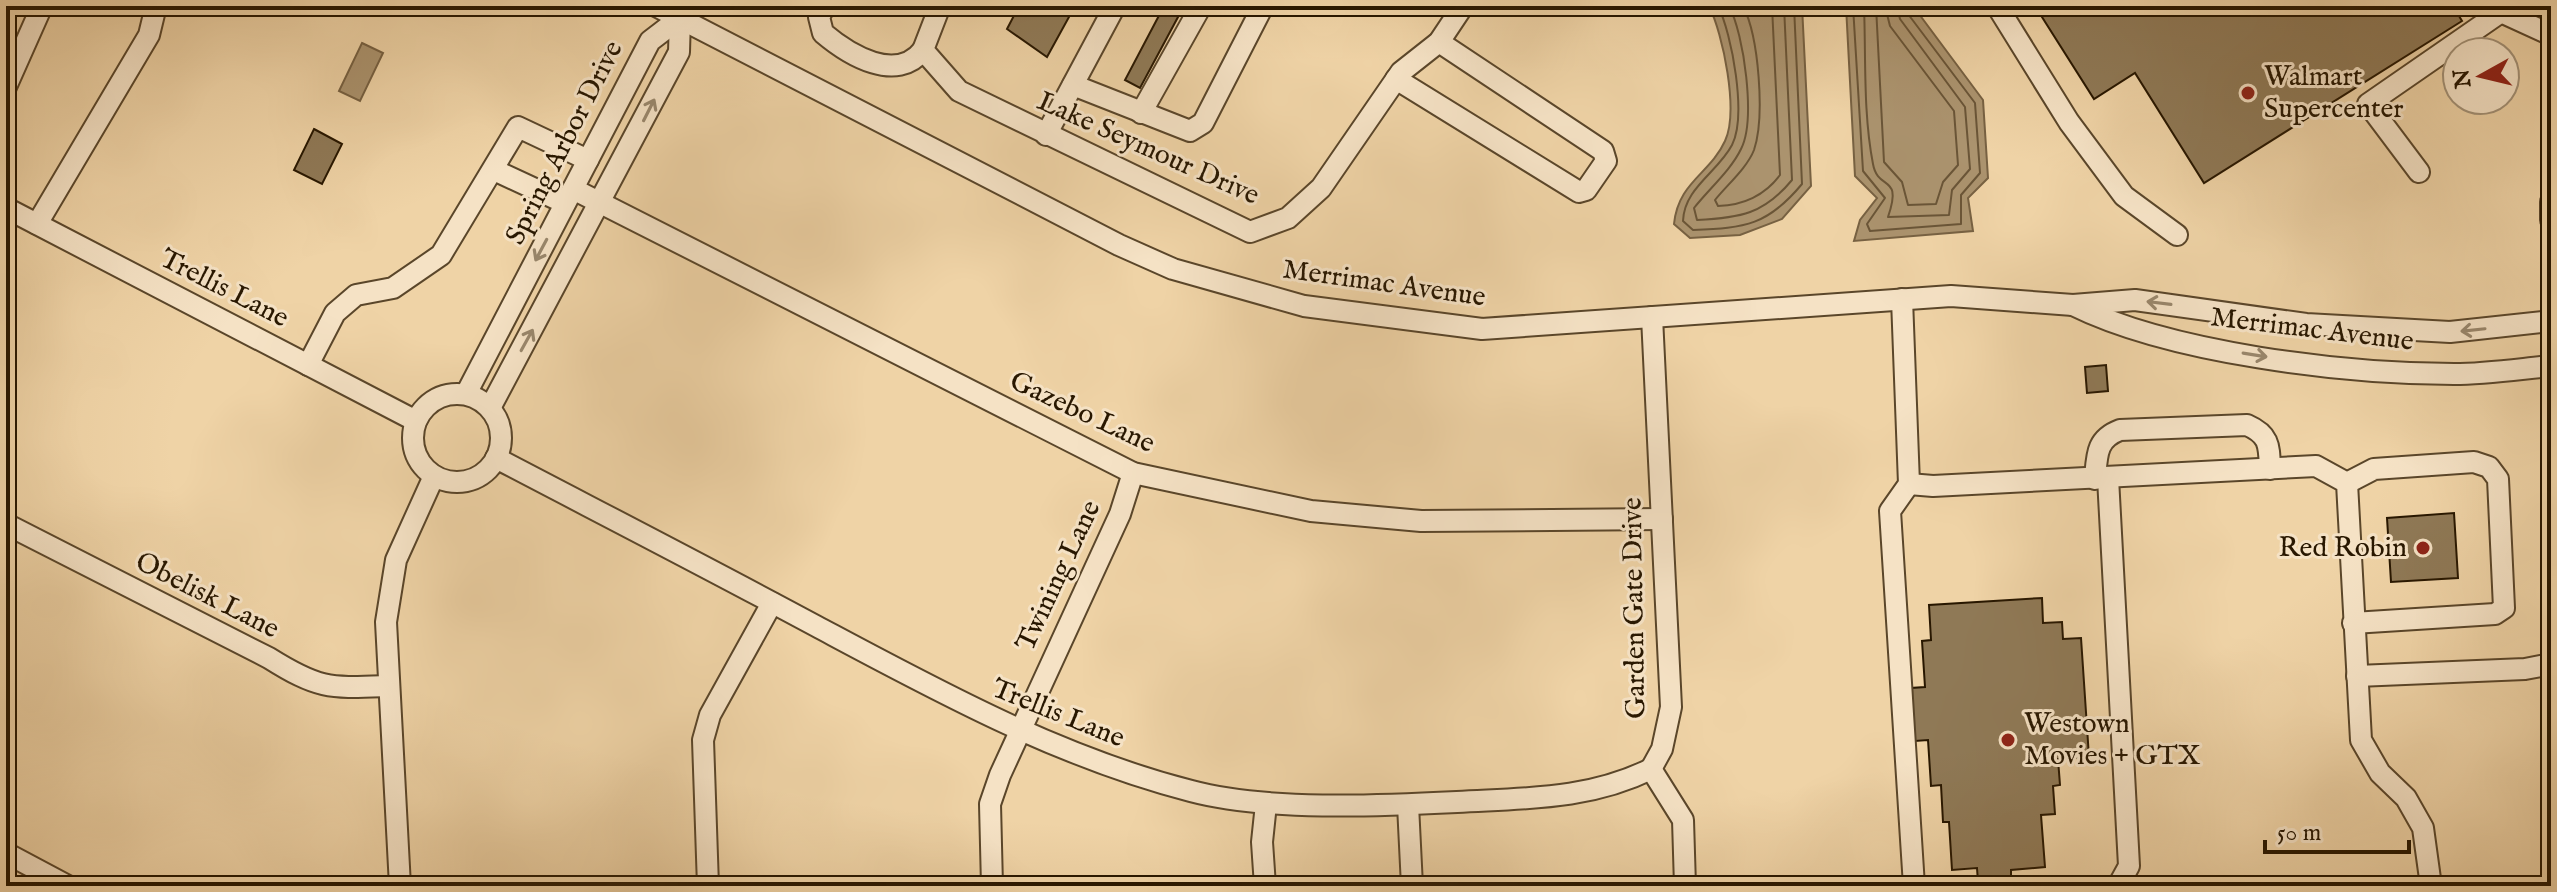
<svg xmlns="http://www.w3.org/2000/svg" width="2557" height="892" font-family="'IM FELL English',serif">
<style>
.water{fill:#ab936e;stroke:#776142;stroke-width:2}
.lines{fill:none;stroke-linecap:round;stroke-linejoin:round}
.shore{stroke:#6a5537;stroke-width:2}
.building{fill:#8f7956;stroke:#281700;stroke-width:2}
.minor-casing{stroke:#5a462a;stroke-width:24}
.minor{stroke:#f5e2c5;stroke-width:20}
.oneway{stroke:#99876c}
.poi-dot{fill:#8f2418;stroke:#f5e2c5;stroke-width:3}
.labels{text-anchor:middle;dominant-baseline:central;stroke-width:6;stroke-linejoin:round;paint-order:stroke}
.poi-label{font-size:28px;fill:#281700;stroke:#f5e2c5;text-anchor:start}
.street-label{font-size:28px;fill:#281700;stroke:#f5e2c5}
</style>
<rect width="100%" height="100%" fill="#efd3a6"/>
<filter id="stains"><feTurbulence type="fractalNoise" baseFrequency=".0025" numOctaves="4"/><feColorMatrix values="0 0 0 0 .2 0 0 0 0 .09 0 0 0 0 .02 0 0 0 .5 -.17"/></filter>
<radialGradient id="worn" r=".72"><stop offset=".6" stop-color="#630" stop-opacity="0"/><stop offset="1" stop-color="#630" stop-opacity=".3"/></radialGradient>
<!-- water -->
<g class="water">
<path d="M1709 6H1802L1811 186 1782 219 1740 235 1690 238 1674 224C1678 182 1710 174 1725 141 1739 111 1723 34 1709 6Z"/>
<polygon points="1846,6 1913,6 1983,100 1988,178 1968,198 1973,231 1854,241 1860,220 1877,198 1855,176"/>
<polygon points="362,43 383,53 360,101 339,91"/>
</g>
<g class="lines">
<!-- shore -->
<g class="shore">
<path d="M1718 6C1732 34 1747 116 1732 145 1718 172 1684 188 1683 221L1693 230C1746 228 1768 225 1802 184L1794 6"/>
<path d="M1729 6C1744 34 1756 120 1741 149 1731 170 1709 189 1694 208L1697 220C1740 218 1764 214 1792 180L1784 6"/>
<path d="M1743 6C1759 37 1765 117 1754 150 1747 168 1727 185 1715 200L1718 206C1744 205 1765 195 1780 175L1772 6"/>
<polyline points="1853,6 1863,171 1885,198 1867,224 1870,231 1961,224 1961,195 1980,173 1975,103 1908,14 1907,6"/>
<path d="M1864 6C1866 57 1863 113 1873 164 1878 192 1903 173 1888 217L1949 215 1952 190 1970 169 1965 107 1900 19 1897 6"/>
<polyline points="1876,6 1884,162 1902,182 1908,205 1936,204 1943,182 1958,165 1954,111 1890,26 1885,6"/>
</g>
</g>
<!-- building -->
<g class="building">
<polygon points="1019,6 1075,6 1047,57 1007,29"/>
<polygon points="2035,6 2453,6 2462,21 2204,183 2135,73 2094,99"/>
<polygon points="1163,8 1178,17 1140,88 1125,80"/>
<polygon points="314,129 342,144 322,184 294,170"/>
<polygon points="2106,365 2108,391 2087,393 2085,367"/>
<polygon points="2454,513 2458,578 2391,582 2387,518"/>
<polygon points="2042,598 2043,623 2062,622 2063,639 2081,638 2089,757 2058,759 2060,785 2053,786 2055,814 2041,815 2045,867 2011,870 2011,880 1978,882 1977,868 1952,870 1949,822 1943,822 1941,785 1931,786 1928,740 1915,741 1911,688 1925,687 1922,641 1931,640 1929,605"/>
</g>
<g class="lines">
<defs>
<g id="minor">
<polyline points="656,6 1119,245 1173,269 1304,306 1482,329 1951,296 2073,305 2135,300 2306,324 2450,332 2551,321"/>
<path d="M825 6 819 17 823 33C849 55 897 84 923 50"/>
<polyline points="940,6 923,50 959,91 1250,232 1288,218 1321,188 1401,72 1439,42 1463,6"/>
<polyline points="1997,6 2069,122 2124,196 2177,235"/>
<polyline points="2498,6 2501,12 2551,35"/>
<polyline points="1396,79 1579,192 1586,190 1606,161 1603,151 1439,42"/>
<polyline points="1073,85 1190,131 1203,123 1263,6"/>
<polyline points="6,87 42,6"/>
<polyline points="1141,113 1201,6"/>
<polyline points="1046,135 1115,6"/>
<polyline points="494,170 565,203"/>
<polyline points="2419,172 2368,104 2501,12"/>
<polyline points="573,189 1133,473 1311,511 1421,521 1662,519"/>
<polyline points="2551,202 2551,220"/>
<polyline points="6,208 416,421"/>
<polyline points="37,224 149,35 156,6"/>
<polyline points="1902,299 1909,484 1890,511 1914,886"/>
<path d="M2073 305C2170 353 2344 374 2454 374 2486 374 2519 369 2551 366"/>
<polyline points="308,365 335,313 356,295 393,288 441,255 518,127 588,160"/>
<circle cx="457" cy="438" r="44"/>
<polyline points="466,394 650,41 680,18 684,10"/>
<polyline points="490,408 679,52 680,18"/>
<path d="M496 458C603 514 710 569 816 626 936 690 1058 757 1191 791 1266 811 1378 806 1457 802 1526 798 1588 800 1651 769"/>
<polyline points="2108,478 2129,866 2118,886"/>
<path d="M2095 479C2097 455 2096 439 2120 430L2247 425C2270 435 2269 446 2270 469"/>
<polyline points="2347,483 2374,469 2474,462 2489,467 2498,479 2504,608 2495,614 2353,623"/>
<polyline points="1909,484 1933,486 2316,466 2347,483 2361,740 2380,773 2406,798 2423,828 2431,886"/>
<path d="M6 524 269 658C320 690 330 688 389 686"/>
<polyline points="2357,676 2525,669 2551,664"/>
<polyline points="1651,769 1662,749 1671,707 1652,317"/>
<polyline points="1651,769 1683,820 1685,886"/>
<polyline points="1408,805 1412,886"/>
<polyline points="6,853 68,886"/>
<polyline points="400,886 386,622 396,560 434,476"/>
<polyline points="708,886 703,740 710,715 772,603"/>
<polyline points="992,886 990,804 1000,775 1120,514 1133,473"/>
<polyline points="1265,886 1262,842 1266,804"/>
</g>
</defs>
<!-- minor casing -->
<use href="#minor" class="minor-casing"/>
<!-- minor -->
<use href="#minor" class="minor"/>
</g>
<!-- one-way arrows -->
<defs><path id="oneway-shaft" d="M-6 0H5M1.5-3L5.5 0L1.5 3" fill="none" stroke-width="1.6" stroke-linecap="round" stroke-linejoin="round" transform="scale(2)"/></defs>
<g class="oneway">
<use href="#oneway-shaft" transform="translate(649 110) rotate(-63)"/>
<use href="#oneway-shaft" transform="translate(541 250) rotate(118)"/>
<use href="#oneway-shaft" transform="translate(2159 303) rotate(-173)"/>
<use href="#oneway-shaft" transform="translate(2473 330) rotate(174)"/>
<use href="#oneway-shaft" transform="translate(527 340) rotate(-61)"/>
<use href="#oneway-shaft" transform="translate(2255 355) rotate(9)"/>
</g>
<!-- markers -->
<g class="poi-dot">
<circle cx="2248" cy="93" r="8"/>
<circle cx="2423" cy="548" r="8"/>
<circle cx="2008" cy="740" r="8"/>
</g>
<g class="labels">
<!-- poi labels -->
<g class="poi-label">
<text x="2264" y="77">Walmart<tspan x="2264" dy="32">Supercenter</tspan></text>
<text x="2407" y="548" text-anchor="end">Red Robin</text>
<text x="2024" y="724">Westown<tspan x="2024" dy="32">Movies + GTX</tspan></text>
</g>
<!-- street labels -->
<g class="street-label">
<text transform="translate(565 143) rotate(-63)">Spring Arbor Drive</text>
<text transform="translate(1148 149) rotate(24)">Lake Seymour Drive</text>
<text transform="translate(1384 284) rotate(8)">Merrimac Avenue</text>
<text transform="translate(224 289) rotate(27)">Trellis Lane</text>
<text transform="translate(2312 330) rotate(7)">Merrimac Avenue</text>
<text transform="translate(1082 413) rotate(25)">Gazebo Lane</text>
<text transform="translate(1059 576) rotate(-65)">Twining Lane</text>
<text transform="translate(207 596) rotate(27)">Obelisk Lane</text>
<text transform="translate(1635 608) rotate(-91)">Garden Gate Drive</text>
<text transform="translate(1058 714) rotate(22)">Trellis Lane</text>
</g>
</g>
<!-- margin -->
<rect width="2557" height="892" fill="none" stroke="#efd3a6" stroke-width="32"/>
<rect x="8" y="8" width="2541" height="876" fill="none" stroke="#281700" stroke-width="4"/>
<rect x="16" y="16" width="2525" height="860" fill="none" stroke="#281700" stroke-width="2"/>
<!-- north arrow -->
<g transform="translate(2481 76) rotate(262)"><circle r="38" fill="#f5e2c5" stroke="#a39176" stroke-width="2"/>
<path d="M0-6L14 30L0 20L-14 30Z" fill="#8f2418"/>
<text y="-12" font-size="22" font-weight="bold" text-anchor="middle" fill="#281700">N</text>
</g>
<!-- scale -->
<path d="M2265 840v12h144v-12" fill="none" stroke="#281700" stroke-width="4"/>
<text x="2277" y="840" font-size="24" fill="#281700" stroke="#f5e2c5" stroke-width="6" paint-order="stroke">50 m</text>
<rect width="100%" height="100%" filter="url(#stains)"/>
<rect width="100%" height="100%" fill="url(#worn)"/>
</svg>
